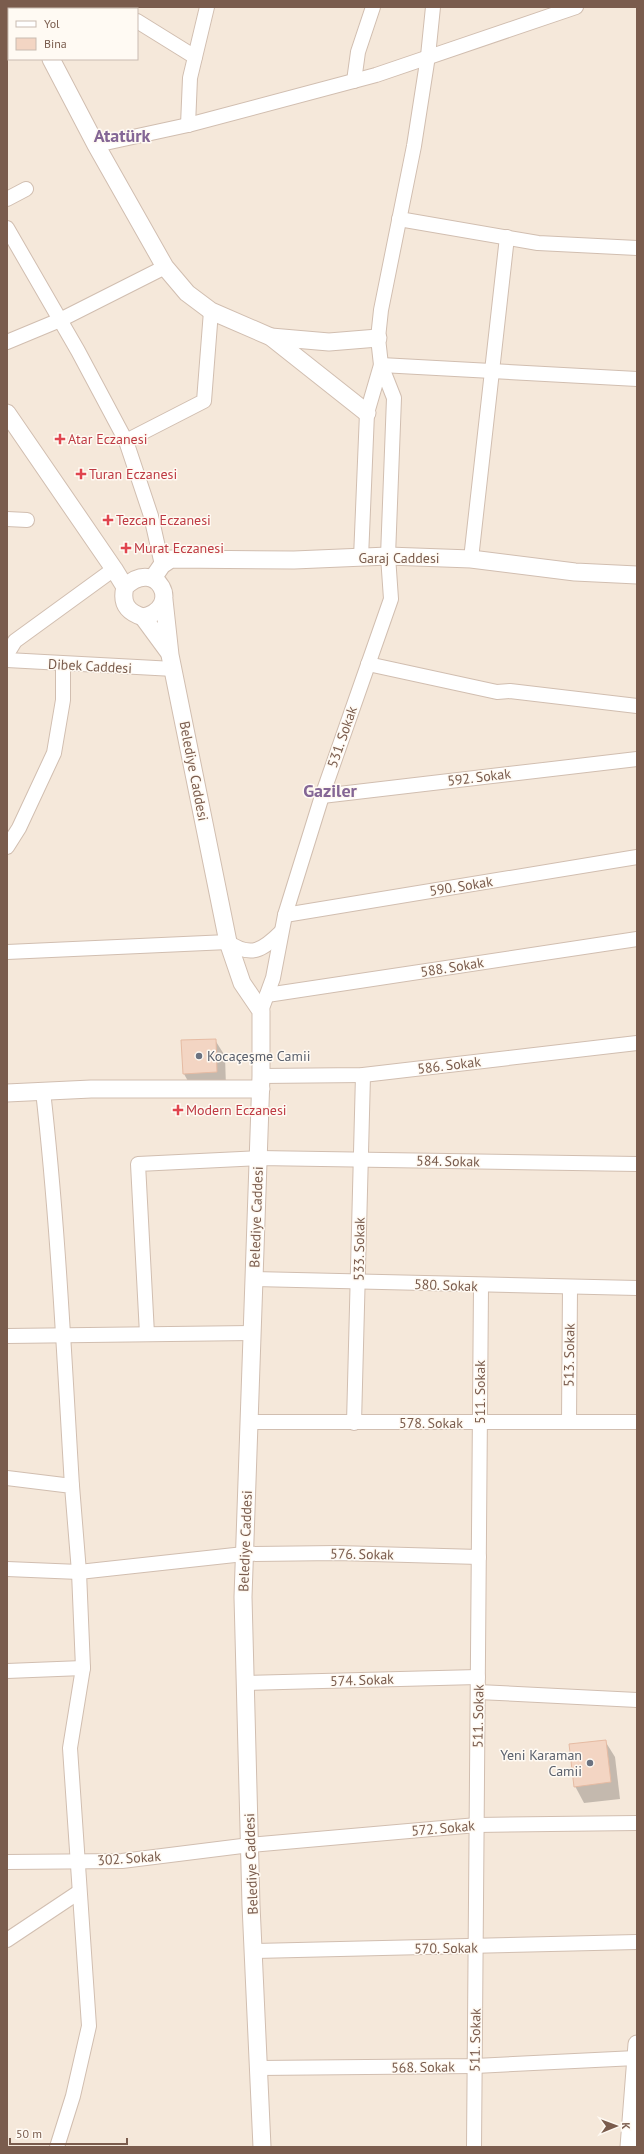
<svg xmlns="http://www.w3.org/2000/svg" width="644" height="2154" font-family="'PT Sans',sans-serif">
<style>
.residential{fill:#f5e8da;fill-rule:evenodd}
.shadow{fill:#0003}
.building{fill:#f3d5c3;stroke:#e6bba3}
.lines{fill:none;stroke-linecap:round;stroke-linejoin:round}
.minor-casing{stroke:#d1beb0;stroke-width:16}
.tertiary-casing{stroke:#d1beb0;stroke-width:19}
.minor{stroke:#fff;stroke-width:14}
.tertiary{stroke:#fff;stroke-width:17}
.health-dot{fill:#e0444e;stroke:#fffaf3;stroke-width:1.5}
.worship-dot{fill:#6b7280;stroke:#fffaf3;stroke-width:1.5}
.labels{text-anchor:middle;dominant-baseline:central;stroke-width:3;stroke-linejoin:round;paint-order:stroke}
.health-label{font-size:14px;fill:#be3a42;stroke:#fffaf3;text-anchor:start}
.street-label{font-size:14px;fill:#7a5c4d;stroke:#fffaf3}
.worship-label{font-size:14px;fill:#5b616d;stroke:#fffaf3;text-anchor:start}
.district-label{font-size:18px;font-weight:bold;fill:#846695;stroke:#fffaf3}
</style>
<rect width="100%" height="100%" fill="#fdf6ec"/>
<!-- residential -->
<path class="residential" d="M7 7H637V2147H7ZM9 9H137V59H9Z"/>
<!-- shadow -->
<g class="shadow">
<polygon points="215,1040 225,1056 226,1088 193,1090 184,1074"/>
<polygon points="605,1741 615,1757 620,1799 584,1803 575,1786"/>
</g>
<!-- building -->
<g class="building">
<polygon points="216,1039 217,1072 183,1074 181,1040"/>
<polygon points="606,1740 611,1782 574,1787 569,1744"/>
</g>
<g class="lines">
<defs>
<g id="minor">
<polyline points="114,7 117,9"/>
<polyline points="137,21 195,57"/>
<polyline points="354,81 358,52 373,7"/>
<polyline points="188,125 190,78 207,7"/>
<polyline points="96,145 188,125 376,75 576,7"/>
<polyline points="7,199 26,189"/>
<polyline points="399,219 538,243 637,248"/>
<polyline points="7,228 78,351 126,441 151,516 162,565"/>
<polyline points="7,342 60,320 165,267"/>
<polyline points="381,365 637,379"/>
<polyline points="126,441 204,401 211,311"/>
<polyline points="7,519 27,520"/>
<polyline points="361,558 367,413 381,365"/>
<polyline points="471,559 507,237"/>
<polyline points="7,654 15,641 114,569"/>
<polyline points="7,660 174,669"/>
<polyline points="368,664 497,692 510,691 637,706"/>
<polyline points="322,796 637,759"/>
<polyline points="7,847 19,828 54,753 63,700 63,664"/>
<polyline points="285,915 637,857"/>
<path d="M7 952 228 942C251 958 263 950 281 932"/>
<polyline points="267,995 637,939"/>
<polyline points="261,1011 273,978 285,915 322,796 391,599 388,556 394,398 381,365 378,338 381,310 414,146 428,56 433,7"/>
<polyline points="261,1076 363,1075 637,1043"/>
<path d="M43 1091C58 1223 64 1354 72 1486"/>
<polyline points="254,1279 637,1288"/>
<polyline points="147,1334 138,1164 259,1158 637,1164"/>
<polyline points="7,1336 252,1333"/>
<polyline points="248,1422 637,1422"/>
<polyline points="569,1422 570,1288"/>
<polyline points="354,1423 363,1075"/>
<polyline points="7,1478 72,1486 79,1572 83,1668 70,1748 89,2026 73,2096 57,2147"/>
<polyline points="7,1569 79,1572 244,1554 337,1553 479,1557"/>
<polyline points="7,1671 83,1668"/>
<polyline points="245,1683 478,1677"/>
<polyline points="478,1692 637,1700"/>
<polyline points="7,1862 122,1861 250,1845 477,1825 637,1823"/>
<polyline points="7,1940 79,1892"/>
<polyline points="255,1951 637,1942"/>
<polyline points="258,2068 475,2066 636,2058"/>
<polyline points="474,2147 481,1286"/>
</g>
<g id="tertiary">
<polyline points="26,7 27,9"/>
<polyline points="51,59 96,145 165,267 187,293 211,311 271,337 367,413"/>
<polyline points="271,337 329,342 378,338"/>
<path d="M7 413 114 569 125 587C121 603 127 612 143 617 184 608 157 556 125 587"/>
<polyline points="153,578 162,565 171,559 294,560 388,556 471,559 575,572 637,575"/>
<polyline points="164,600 170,655 228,942 242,983 261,1011 261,1076 243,1597 251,1905 262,2147"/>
<polyline points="143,617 168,651"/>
<polyline points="7,1093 91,1089 261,1089"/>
<polyline points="629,2147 637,2044"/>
</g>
</defs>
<!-- minor casing -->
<use href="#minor" class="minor-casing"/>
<!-- tertiary casing -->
<use href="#tertiary" class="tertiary-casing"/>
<!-- minor -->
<use href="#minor" class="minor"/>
<!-- tertiary -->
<use href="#tertiary" class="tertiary"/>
</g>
<!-- markers -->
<g class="health-dot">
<path d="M58 433h4v4h4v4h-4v4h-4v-4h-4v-4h4z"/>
<path d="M79 468h4v4h4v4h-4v4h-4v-4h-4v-4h4z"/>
<path d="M106 514h4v4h4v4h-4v4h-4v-4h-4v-4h4z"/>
<path d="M124 542h4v4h4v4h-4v4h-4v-4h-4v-4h4z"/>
<path d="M176 1104h4v4h4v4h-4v4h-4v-4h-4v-4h4z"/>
</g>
<g class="worship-dot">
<circle cx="199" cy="1056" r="4"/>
<circle cx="590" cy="1763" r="4"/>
</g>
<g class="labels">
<!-- health labels -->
<g class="health-label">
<text x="68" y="439">Atar Eczanesi</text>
<text x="89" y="474">Turan Eczanesi</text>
<text x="116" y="520">Tezcan Eczanesi</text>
<text x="134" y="548">Murat Eczanesi</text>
<text x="186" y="1110">Modern Eczanesi</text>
</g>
<!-- street labels -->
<g class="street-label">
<text x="399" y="558">Garaj Caddesi</text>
<text transform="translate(90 666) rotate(3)">Dibek Caddesi</text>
<text transform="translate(342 737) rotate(-71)">531. Sokak</text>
<text transform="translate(194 771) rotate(79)">Belediye Caddesi</text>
<text transform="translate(479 777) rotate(-7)">592. Sokak</text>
<text transform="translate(461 886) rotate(-9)">590. Sokak</text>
<text transform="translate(452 967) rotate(-9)">588. Sokak</text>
<text transform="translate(449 1065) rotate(-7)">586. Sokak</text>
<text transform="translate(448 1161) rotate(1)">584. Sokak</text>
<text transform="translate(256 1217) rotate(-88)">Belediye Caddesi</text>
<text transform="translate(359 1249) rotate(-89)">533. Sokak</text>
<text transform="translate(446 1285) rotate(2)">580. Sokak</text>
<text transform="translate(569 1355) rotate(-89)">513. Sokak</text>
<text transform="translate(480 1392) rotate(-90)">511. Sokak</text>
<text x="431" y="1423">578. Sokak</text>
<text transform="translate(245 1541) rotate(-88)">Belediye Caddesi</text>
<text transform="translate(362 1554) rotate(1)">576. Sokak</text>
<text transform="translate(362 1680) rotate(-2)">574. Sokak</text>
<text transform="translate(478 1716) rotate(-89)">511. Sokak</text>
<text transform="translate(443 1828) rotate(-5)">572. Sokak</text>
<text transform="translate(129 1858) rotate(-4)">302. Sokak</text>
<text transform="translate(251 1864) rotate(-92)">Belediye Caddesi</text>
<text transform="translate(446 1948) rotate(-1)">570. Sokak</text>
<text transform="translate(475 2040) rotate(-89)">511. Sokak</text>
<text transform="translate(423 2067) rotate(-1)">568. Sokak</text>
</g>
<!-- worship labels -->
<g class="worship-label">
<text x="207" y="1056">Kocaçeşme Camii</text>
<text x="582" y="1755" text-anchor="end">Yeni Karaman<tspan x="582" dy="16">Camii</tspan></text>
</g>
<!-- district labels -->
<g class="district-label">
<text x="122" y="135">Atatürk</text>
<text x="330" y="790">Gaziler</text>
</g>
</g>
<!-- border -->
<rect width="644" height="2154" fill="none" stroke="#7a5c4d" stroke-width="16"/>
<!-- legend -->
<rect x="8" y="8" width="130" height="52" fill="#fffaf3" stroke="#cabbb1"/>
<rect x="16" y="21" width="20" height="6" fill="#ffffff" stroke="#cabbb1"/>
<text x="44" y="28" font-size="12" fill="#7a5c4d">Yol</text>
<rect x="16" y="38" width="20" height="12" fill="#f3d5c3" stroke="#cabbb1"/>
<text x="44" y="48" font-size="12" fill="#7a5c4d">Bina</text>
<!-- north arrow -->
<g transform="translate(616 2126) rotate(89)" stroke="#fffaf3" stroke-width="3" paint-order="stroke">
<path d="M0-3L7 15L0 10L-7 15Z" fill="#7a5c4d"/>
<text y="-6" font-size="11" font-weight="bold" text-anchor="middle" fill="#7a5c4d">K</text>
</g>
<!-- scale -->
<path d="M10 2138v6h117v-6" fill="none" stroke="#7a5c4d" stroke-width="2"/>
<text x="16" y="2138" font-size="12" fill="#7a5c4d" stroke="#fffaf3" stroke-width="3" paint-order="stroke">50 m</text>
</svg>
